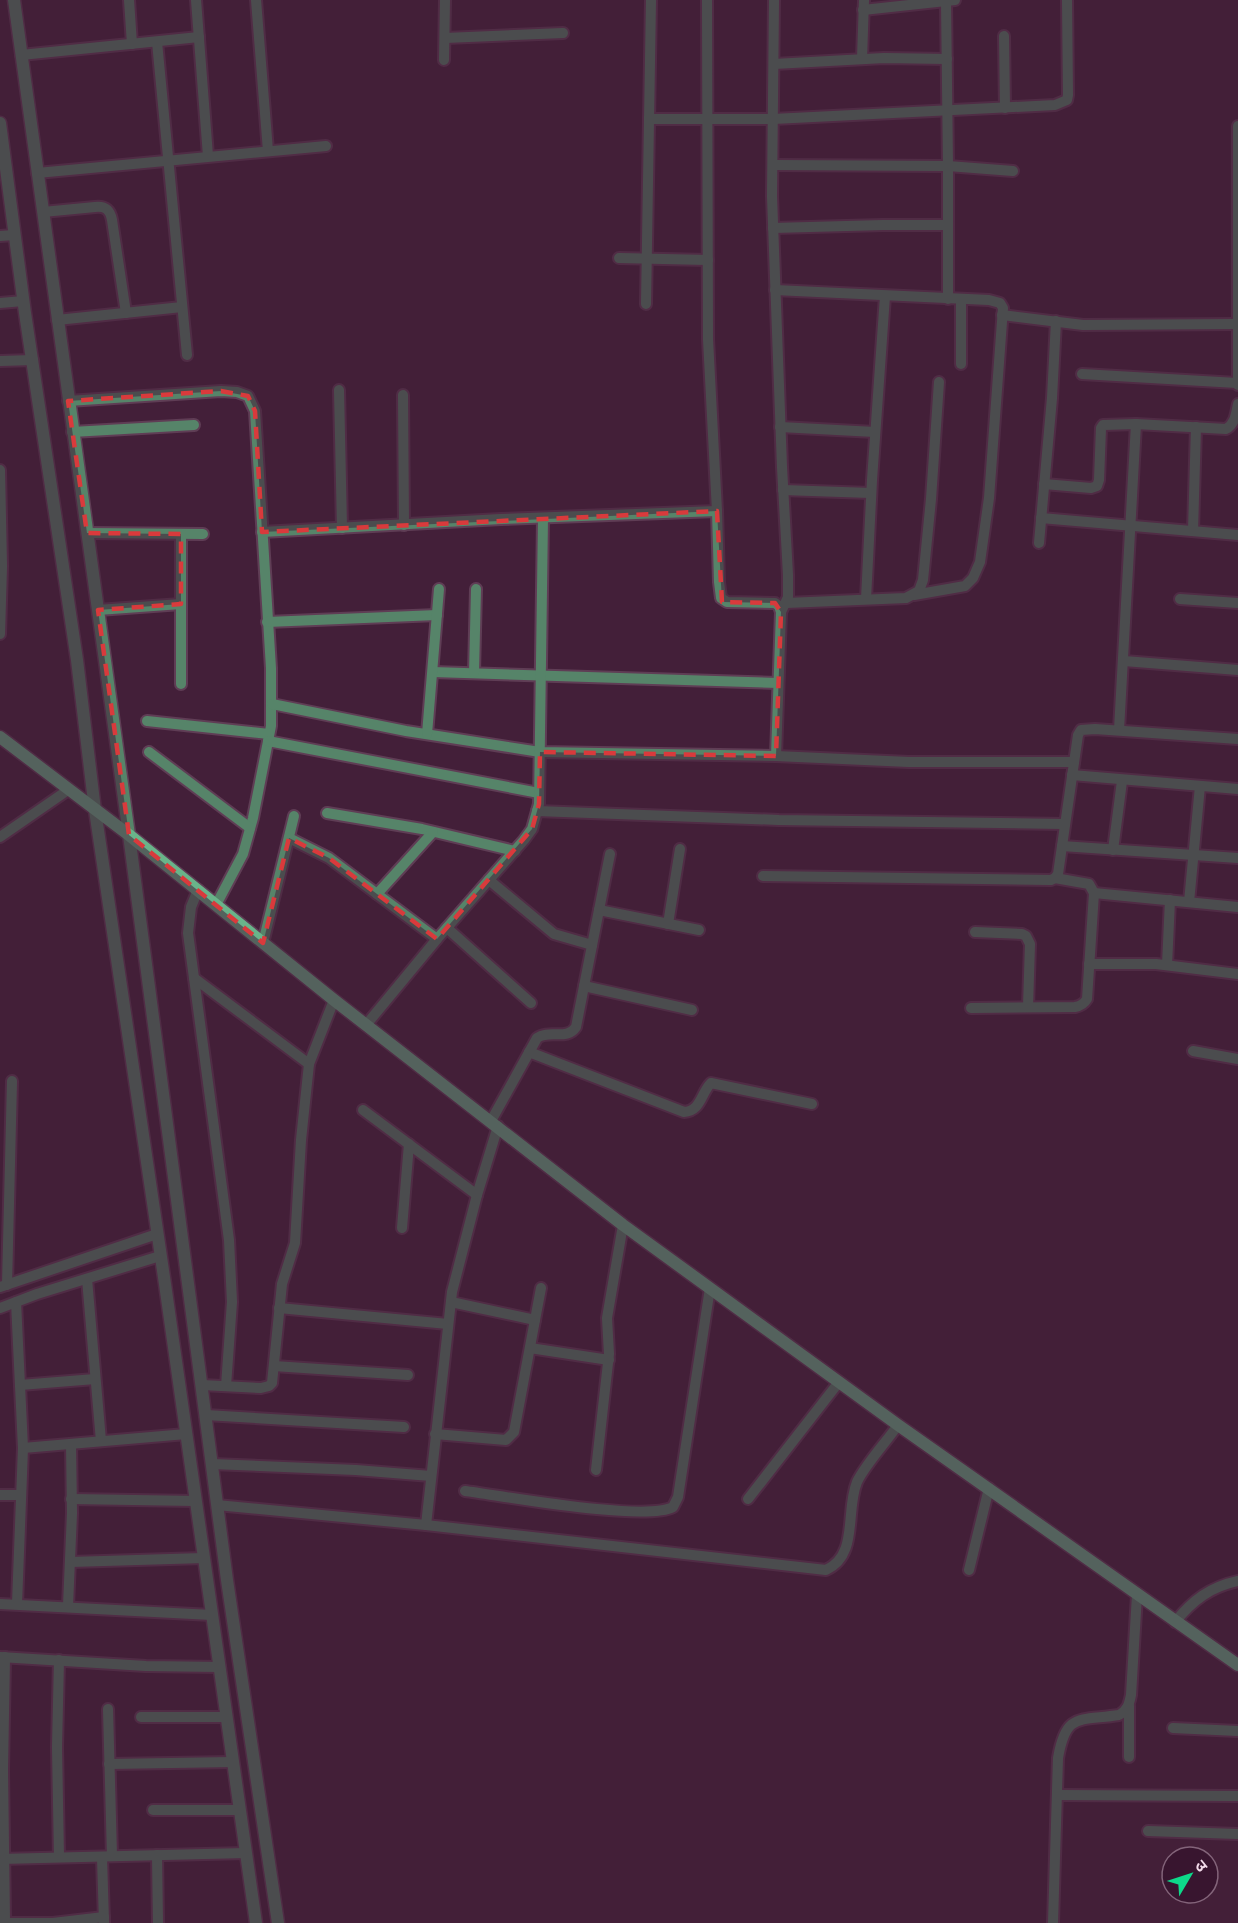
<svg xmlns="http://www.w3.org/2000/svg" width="1238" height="1923" font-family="'DM Sans','Noto Sans Devanagari',sans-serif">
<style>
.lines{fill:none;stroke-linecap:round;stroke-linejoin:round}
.minor-casing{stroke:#5f3d55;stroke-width:14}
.tertiary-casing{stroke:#5f3d55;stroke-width:15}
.secondary-casing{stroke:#5f3d55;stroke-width:15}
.minor{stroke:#568469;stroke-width:10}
.tertiary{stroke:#568469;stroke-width:12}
.secondary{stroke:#69b48a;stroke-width:12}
.marked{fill:none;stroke:#d93a3c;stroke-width:4.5;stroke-dasharray:12 8;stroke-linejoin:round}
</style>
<rect width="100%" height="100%" fill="#431f39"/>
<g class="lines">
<defs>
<g id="minor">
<polyline points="129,0 132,44"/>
<polyline points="196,0 208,156"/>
<polyline points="256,0 268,151"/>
<polyline points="707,0 708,339 717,511 719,582 721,598 727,602 775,603 779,606 781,612 776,756"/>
<polyline points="774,0 772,196 782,467 788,575 788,597 781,612"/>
<polyline points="946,1 948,166 948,299"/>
<polyline points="863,10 955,0"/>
<polyline points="1004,36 1005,108"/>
<polyline points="445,38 563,33"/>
<polyline points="157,42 187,355"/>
<polyline points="21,55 199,37"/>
<polyline points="862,59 864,0"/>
<polyline points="444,60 445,0"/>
<polyline points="774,64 884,58 947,59"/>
<polyline points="649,119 773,119 1055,105 1067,100 1068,95 1067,0"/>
<polyline points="1238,126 1238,385"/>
<polyline points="773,165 948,166 1013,171"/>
<polyline points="37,173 326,146"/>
<path d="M43 212 95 207C105 206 110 209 112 220L126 313"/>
<polyline points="773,228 883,225 948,225"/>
<polyline points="0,236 14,235"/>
<polyline points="619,258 708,260"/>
<polyline points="775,290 989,300 1000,303 1003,308 989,498 980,562 973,578 965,586 914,595"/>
<polyline points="0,303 23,301"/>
<polyline points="646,304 651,0"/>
<polyline points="1002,315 1083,325 1237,324"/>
<polyline points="57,320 182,307"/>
<polyline points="0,361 33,360"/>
<polyline points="961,364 961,299"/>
<polyline points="1082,374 1237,383"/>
<polyline points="339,390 342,528"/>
<polyline points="403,395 404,525"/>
<polyline points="68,401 221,391 237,392 248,396 255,411 271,668 271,726 253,818 243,854 216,905"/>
<polyline points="780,427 875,432"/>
<polyline points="72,432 194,425"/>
<polyline points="0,470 2,566 0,634"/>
<path d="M1044 484 1091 488 1097 486 1099 480 1101 428 1103 425 1136 424 1226 429C1235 424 1236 414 1238 404"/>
<polyline points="783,490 871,493"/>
<polyline points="1041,518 1238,535"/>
<polyline points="1193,531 1196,427"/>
<polyline points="262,532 501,519 717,511"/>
<polyline points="87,533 203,534"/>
<polyline points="1039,543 1052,398 1056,321"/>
<polyline points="866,599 872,480 885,296"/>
<polyline points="1180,599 1238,603"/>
<polyline points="786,603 906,598 919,591 923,580 931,499 939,382"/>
<polyline points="98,610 181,604"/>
<polyline points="267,622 437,615"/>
<polyline points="1124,661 1238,670"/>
<polyline points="433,672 778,683"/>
<polyline points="474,673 476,589"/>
<polyline points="181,684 181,534"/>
<polyline points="272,704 406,731 540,752 776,756 909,762 1074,762"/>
<polyline points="147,721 269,734"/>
<polyline points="1119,730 1136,424"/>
<polyline points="427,734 439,589"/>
<polyline points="268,741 539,793"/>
<polyline points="149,752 250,828"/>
<polyline points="1072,775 1238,789"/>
<polyline points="537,811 779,820 1064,824"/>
<polyline points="327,813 422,829 515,851"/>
<polyline points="0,837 68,790"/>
<polyline points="289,838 329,858 437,939"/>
<polyline points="1062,846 1238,858"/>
<polyline points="1113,850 1122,781"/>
<polyline points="763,876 1051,880 1055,878 1058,874 1078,735 1081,730 1095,729 1238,739"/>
<polyline points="489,880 554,934 592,945"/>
<polyline points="198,890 191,907 188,933 229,1240 232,1302 226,1386"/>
<polyline points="1094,893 1238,907"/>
<polyline points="377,894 433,832"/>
<polyline points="1189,902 1200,786"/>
<polyline points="599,910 699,930"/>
<polyline points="668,924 680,849"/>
<polyline points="447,928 531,1003"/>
<polyline points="975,932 1022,934 1026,936 1030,944 1028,1007"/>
<polyline points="263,943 294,816"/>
<polyline points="1089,964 1156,964 1238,974"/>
<polyline points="1167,965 1170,900"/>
<polyline points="194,978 309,1064"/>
<polyline points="584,986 692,1010"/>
<path d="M971 1008 1075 1007C1081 1006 1084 1004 1087 999L1094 893 1089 884 1055 878"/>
<polyline points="366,1025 437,939 524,840 532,829 539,804 543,518"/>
<polyline points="1193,1051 1238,1059"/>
<path d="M529 1052 684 1112C701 1111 701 1093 711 1083L812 1104"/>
<polyline points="363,1110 477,1195"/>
<path d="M491 1121 537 1038C549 1029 567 1041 576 1027L610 854"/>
<polyline points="402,1228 409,1144"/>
<polyline points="87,1279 101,1441"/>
<polyline points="7,1285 12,1081"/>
<polyline points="0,1287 157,1234"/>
<polyline points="16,1302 23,1448 17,1604"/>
<polyline points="451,1302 535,1320"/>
<polyline points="0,1308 37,1294 160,1256"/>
<polyline points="279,1308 448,1324"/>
<polyline points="530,1348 609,1360"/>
<polyline points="274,1366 408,1375"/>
<polyline points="20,1385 95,1379"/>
<polyline points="202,1385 261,1388 269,1386 272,1383 282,1284 295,1243 301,1140 309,1064 334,1000"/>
<polyline points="206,1415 404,1427"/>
<polyline points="435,1434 506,1440 514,1432 541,1288"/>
<polyline points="23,1448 186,1434"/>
<polyline points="212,1464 356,1470 431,1476"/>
<polyline points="596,1470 609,1354 607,1318 623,1225"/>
<path d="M465 1491C504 1496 645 1522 673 1507L678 1497 710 1288"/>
<polyline points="0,1495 21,1495"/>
<polyline points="71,1499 196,1501"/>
<polyline points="748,1499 839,1382"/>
<path d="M217 1505 426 1525 826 1570C859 1555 845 1511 857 1482 865 1465 887 1441 898 1425"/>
<polyline points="426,1525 452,1292 477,1195 498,1126"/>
<polyline points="70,1562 204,1558"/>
<polyline points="969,1570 989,1488"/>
<polyline points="0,1604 212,1615"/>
<polyline points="68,1606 72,1513 71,1444"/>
<path d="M1175 1622C1193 1600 1210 1587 1238 1581"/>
<polyline points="0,1657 146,1666 220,1667"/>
<polyline points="1129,1706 1129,1757"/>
<polyline points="108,1709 112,1856"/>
<polyline points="141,1717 227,1717"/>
<polyline points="1173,1728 1238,1731"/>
<polyline points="109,1764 233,1762"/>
<polyline points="1057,1795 1238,1796"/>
<polyline points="153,1810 240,1810"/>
<polyline points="1148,1831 1238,1834"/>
<polyline points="157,1855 158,1923"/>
<polyline points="59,1857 57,1747 59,1660"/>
<polyline points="102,1857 104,1922"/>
<polyline points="0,1859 246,1853"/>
<polyline points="5,1922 3,1770 5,1657"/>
<polyline points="0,1923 53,1923 104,1917"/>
<path d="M1053 1923 1058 1758C1066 1712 1079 1721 1119 1715 1128 1710 1129 1704 1131 1695L1137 1595"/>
</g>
<g id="tertiary">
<polyline points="14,0 129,835 227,1580 278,1923"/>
<polyline points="0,123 25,313 77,660 95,810 165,1284 256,1923"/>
</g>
<polyline id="secondary" points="0,737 129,835 334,1000 623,1225 898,1425 1238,1665"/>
</defs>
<!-- minor casing -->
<use href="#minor" class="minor-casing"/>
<!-- tertiary casing -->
<use href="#tertiary" class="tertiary-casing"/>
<!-- secondary casing -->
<use href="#secondary" class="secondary-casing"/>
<!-- minor -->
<use href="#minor" class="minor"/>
<!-- tertiary -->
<use href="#tertiary" class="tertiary"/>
<!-- secondary -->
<use href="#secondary" class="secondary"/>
</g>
<!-- marked area -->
<path d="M0 0H1238V1923H0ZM221 391 248 396 255 411 262 532 717 511 722 602 775 603 781 612 776 756 540 752 539 804 532 829 437 939 329 858 289 838 263 943 129 835 98 610 181 604V534L87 533 68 401Z" fill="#431f39" fill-opacity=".55" fill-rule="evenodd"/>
<path class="marked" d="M221 391 248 396 255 411 262 532 717 511 722 602 775 603 781 612 776 756 540 752 539 804 532 829 437 939 329 858 289 838 263 943 129 835 98 610 181 604V534L87 533 68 401Z"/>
<!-- north arrow -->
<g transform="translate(1190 1875) rotate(51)"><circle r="28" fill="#38152f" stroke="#83647a" stroke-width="1.5"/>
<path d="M0-4.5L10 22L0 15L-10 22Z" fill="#0dd98a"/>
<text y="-9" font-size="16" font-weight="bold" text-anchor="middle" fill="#f3dbeb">उ</text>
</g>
</svg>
